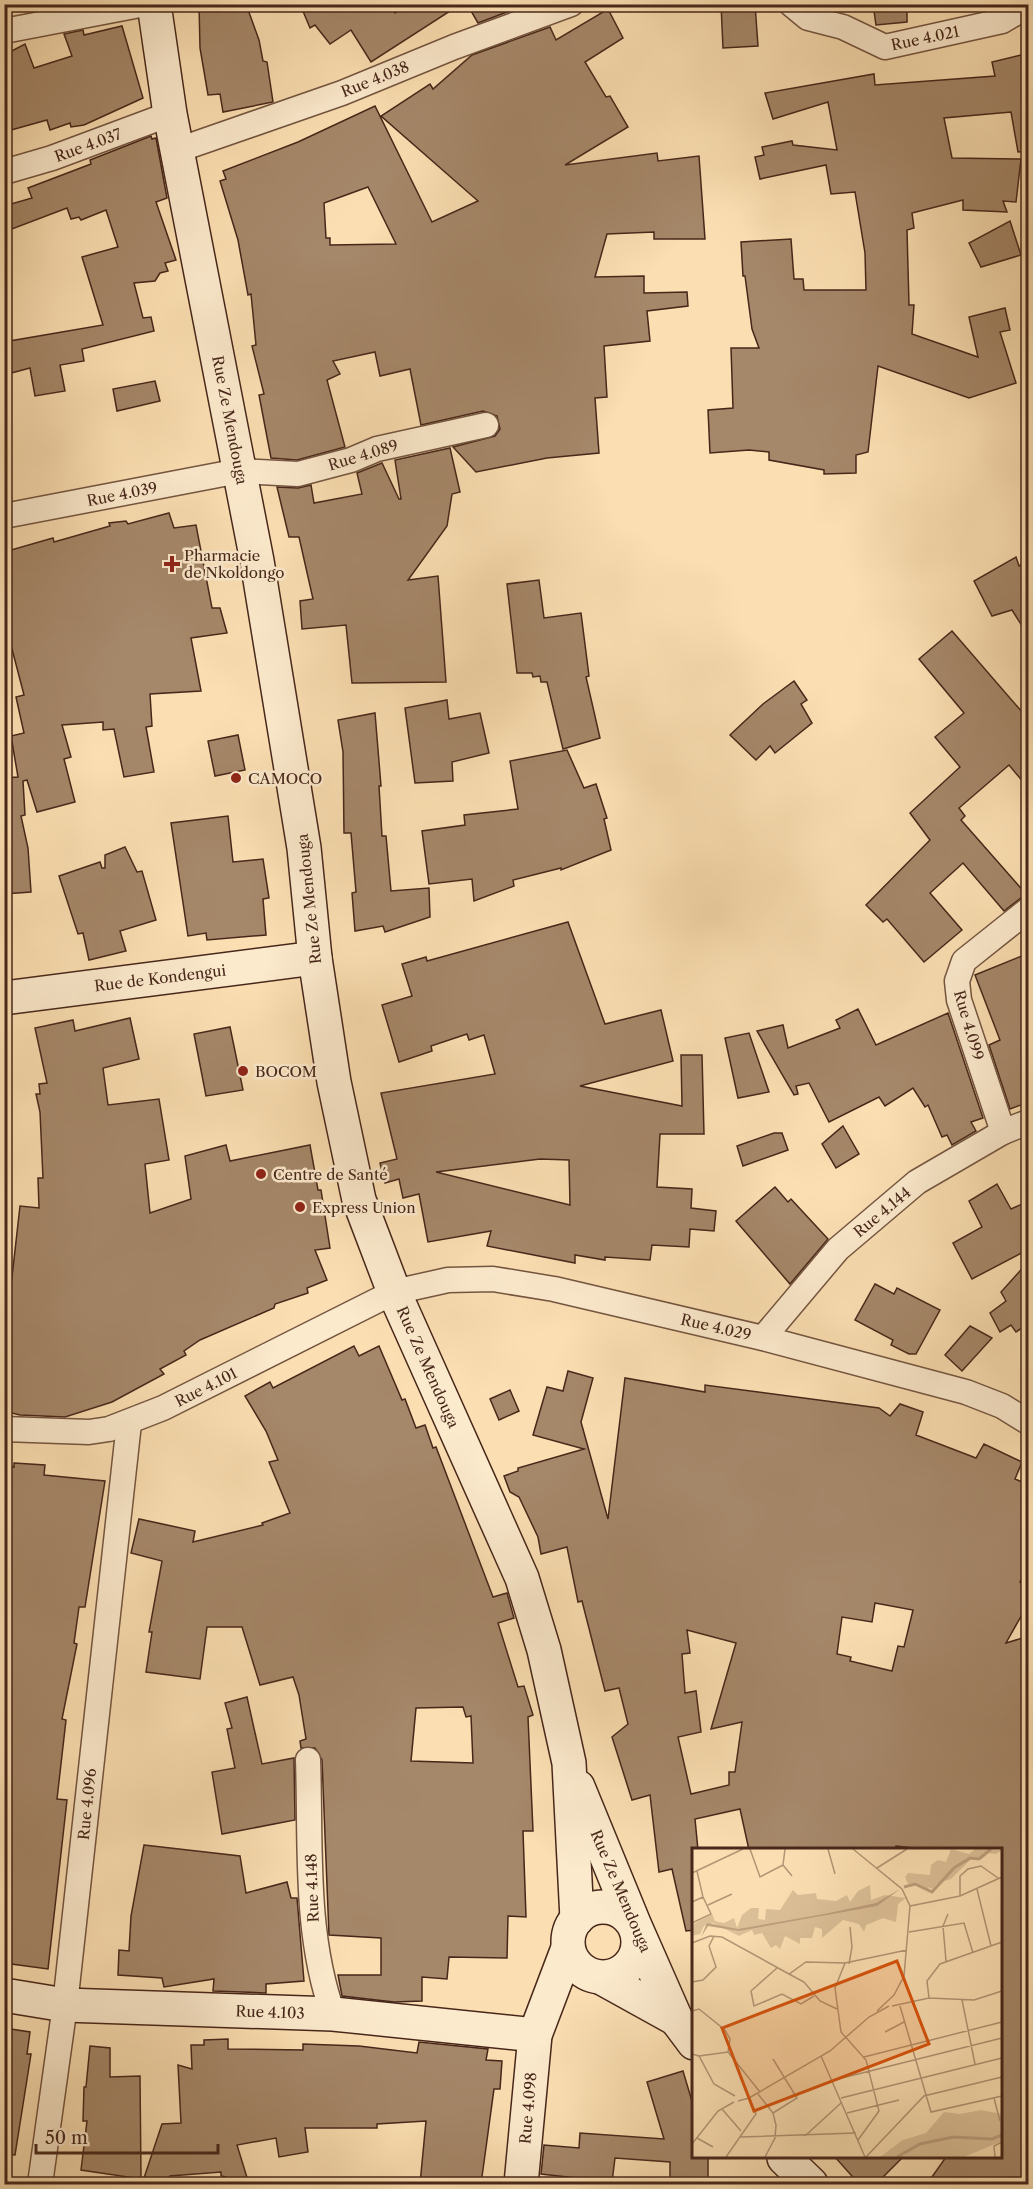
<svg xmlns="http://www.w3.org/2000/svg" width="1033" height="2189" font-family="'Libre Caslon Text',serif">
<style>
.building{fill:#a58769;stroke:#47271a;stroke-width:1.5;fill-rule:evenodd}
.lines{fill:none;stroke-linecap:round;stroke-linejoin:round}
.street-casing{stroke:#745540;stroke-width:27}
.secondary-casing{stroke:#47271a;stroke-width:36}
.street{stroke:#fceacd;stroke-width:24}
.secondary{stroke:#fceacd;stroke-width:33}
.poi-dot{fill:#8f2418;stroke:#fceacd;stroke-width:2}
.labels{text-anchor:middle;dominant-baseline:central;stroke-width:5;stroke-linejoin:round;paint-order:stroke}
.street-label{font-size:15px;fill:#47271a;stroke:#fceacd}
.poi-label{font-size:15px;fill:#47271a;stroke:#fceacd;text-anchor:start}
.inset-river{fill:none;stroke:#bea07e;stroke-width:3}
.inset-road{fill:none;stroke:#b39575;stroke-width:1.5}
.view{fill:#d8540d;fill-opacity:0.15;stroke:#d8540d;stroke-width:3}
.inset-edge{fill:none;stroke:#47271a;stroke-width:3}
</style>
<rect width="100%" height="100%" fill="#fbdfb2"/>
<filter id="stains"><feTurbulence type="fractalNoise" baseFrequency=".00333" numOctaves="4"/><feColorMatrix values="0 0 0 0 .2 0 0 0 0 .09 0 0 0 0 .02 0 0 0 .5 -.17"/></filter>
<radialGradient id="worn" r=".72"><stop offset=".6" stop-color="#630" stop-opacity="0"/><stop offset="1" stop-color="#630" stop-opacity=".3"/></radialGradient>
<!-- building -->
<g class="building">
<polygon points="199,4 246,4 259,40 263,61 267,62 273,102 223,112 220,94 208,95 200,48"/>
<polygon points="300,4 390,4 395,13 409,4 461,4 371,62 351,30 330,44 315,25 310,28"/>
<polygon points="467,4 528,4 478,23"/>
<polygon points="721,4 755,4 758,46 723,48"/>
<polygon points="873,4 907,4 907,22 876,25"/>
<path d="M608 9 623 38 585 62 606 97 610 96 628 127 565 165 657 153 658 161 699 156 705 239H654V232L607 234 595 277 644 276V293L687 292 688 306 647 311 650 341 604 346 607 397 595 398 599 453 547 458 476 472 453 447 495 436 500 429 497 416 483 411 421 425 410 369 380 376 375 352 333 361 340 374 327 380 345 447 297 460 271 458 259 395 264 394 252 346 256 345 251 294 248 295 238 240 220 181 226 179 223 171 298 142 375 106 432 222 478 201 381 116 430 84 433 89 472 55 550 27 556 40ZM368 187 396 244 330 245V238H326L324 203Z"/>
<polygon points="122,26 143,98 84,125 71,127 70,123 50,130 47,120 4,132 4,55 25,44 34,68 72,56 64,34 83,30 84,35"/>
<polygon points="1029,53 1029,151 1018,152 1011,112 944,118 952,158 1021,159 1016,202 1003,201 1007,212 963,210 963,200 912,213 914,228 907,230 909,305 914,305 912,334 978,357 969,317 1005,308 1010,330 1000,332 1016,383 969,398 878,366 868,452 856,455 856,473 824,474 824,470 769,460 769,452 749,450 710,453 708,410 733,408 731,348 759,348 752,329 745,276 743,276 741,242 791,239 794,279 803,279 804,290 866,290 865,253 855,192 831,194 826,165 760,179 755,157 764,155 762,147 792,141 793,145 837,150 828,102 773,119 765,93 874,74 875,85 995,76 992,62"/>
<polygon points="151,136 152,139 156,138 167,198 156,202 176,260 165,263 168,271 160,273 155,281 134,283 143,318 151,317 154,331 82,349 84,361 60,365 65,391 35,396 30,368 4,375 4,342 103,325 82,257 118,247 106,210 81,220 79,217 71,219 67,208 4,232 4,206 32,198 28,188 91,164 90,160"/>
<polygon points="1010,221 1021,255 981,267 969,243"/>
<polygon points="155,381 160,401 117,411 113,389"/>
<polygon points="450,448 460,492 452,494 447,526 408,580 438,576 446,682 352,683 346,625 302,629 300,601 313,599 299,537 289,537 277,487 298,488 311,485 314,503 362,494 357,473 382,463 399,499 401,499 395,460"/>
<polygon points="169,513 174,528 196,525 212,608 220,608 227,633 191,638 201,691 150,694 152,726 146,727 154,772 124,777 114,729 103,730 103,722 62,725 71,757 64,759 75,802 37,812 27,780 23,781 25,815 21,816 28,848 31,892 4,894 4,778 18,777 11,736 24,733 16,697 24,695 12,649 4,651 4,552 53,538 54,542 110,526 109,523 126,521 128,524"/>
<polygon points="1016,557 1019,566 1029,560 1029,637 1012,610 992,616 974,581"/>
<polygon points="539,580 544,618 581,613 589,676 586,677 600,738 563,749 547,682 541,682 540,676 533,677 532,673 517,673 507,584"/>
<polygon points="952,631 1029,720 1029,789 1009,765 959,808 965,816 961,820 1026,894 1004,911 963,863 930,893 962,930 924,962 887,919 883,922 866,905 930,840 910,813 960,767 935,737 964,713 919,659"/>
<polygon points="794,681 807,700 801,704 812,723 775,753 770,746 756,760 730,735 763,704"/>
<polygon points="447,700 449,719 480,713 489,753 452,762 453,781 415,783 405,708"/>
<polygon points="375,713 381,786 379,786 382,836 386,836 391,891 429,888 430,917 385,932 383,926 355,931 352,893 356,892 351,833 344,833 343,752 338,720"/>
<polygon points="238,735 245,770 215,776 208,741"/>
<polygon points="567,750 584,788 596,784 607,818 604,819 611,850 561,870 561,868 513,880 514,886 474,901 472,879 429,884 422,831 465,825 464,815 518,809 510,761"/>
<polygon points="228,816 233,862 263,859 269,898 263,899 266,935 207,940 206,933 188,936 171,823"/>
<polygon points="125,847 137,872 142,871 156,920 120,931 126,951 89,960 83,933 78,934 59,876 100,862 102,868 105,868 105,855"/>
<path d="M568 922 605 1024 661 1010 673 1061 580 1086 682 1106 681 1055H702L704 1134H660L657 1187 692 1189 691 1208 716 1211 714 1231 690 1229 689 1247 652 1245 650 1260 605 1257V1260L575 1255V1263L487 1246 491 1231 428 1242 419 1194 403 1198 399 1179 385 1183 380 1163 397 1159 381 1093 495 1074 484 1035 469 1040 467 1034 431 1046 432 1051 399 1062 382 1005 412 996 402 964 426 957 427 961ZM540 1159 569 1160 570 1205 436 1172Z"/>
<polygon points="1029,953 1029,1102 1010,1109 989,1045 1000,1040 975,975"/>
<polygon points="858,1009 876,1045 948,1013 983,1118 971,1122 976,1131 952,1145 947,1135 942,1137 928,1105 925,1107 913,1088 885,1106 879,1097 829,1122 809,1083 796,1086 798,1094 794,1095 757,1031 783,1025 788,1048 840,1028 836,1020"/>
<polygon points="130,1018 139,1059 103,1068 108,1105 159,1099 169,1160 145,1164 150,1213 191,1199 185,1156 226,1145 230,1161 310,1145 318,1190 321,1190 330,1248 315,1250 327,1280 307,1288 308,1293 275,1304 274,1308 200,1340 184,1351 186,1355 160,1369 164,1374 112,1402 65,1417 20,1415 4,1411 4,1286 11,1286 20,1206 39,1208 38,1178 43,1178 40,1112 36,1094 40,1094 39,1084 47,1083 35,1028 73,1020 75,1031"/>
<polygon points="230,1027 243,1090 206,1096 194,1034"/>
<polygon points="749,1033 769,1092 738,1098 725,1038"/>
<polygon points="843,1126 859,1154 836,1168 822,1144"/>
<polygon points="774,1133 782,1133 788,1150 743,1166 737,1146"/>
<polygon points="997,1184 1011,1209 1029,1201 1029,1249 972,1279 953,1243 982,1227 969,1201"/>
<polygon points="775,1187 788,1202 791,1199 828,1239 790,1284 736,1221"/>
<polygon points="1029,1261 1029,1323 1016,1332 1011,1325 1000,1332 990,1313 1006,1301 1001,1292"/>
<polygon points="875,1284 894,1294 897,1288 940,1310 916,1354 909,1354 891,1345 893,1340 855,1320"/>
<polygon points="970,1326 992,1338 962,1371 945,1355"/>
<path d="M354 1346 359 1356 379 1346 402 1400 405 1399 416 1428 425 1425 433 1448 436 1447 493 1597 507 1593 514 1618 498 1623 518 1687 524 1686 533 1715 528 1717 533 1831H523L526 1917 508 1916 507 1958 449 1957 447 1979 422 1977V2001L394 2002 342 1996 338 1975H381V1938L329 1935 322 1760 315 1748H301L300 1741 306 1739 299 1695 293 1677 260 1685 242 1627H207L200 1679 146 1672 152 1632H149L162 1561 131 1553 139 1519 195 1531 193 1542 263 1525 262 1523 290 1513 269 1462 278 1460 266 1431 245 1396 270 1382 273 1388ZM463 1707 466 1717 471 1716 473 1763 411 1761 416 1708Z"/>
<path d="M568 1371 593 1378 581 1422 608 1519 625 1378 705 1392V1385L879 1408 890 1416 900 1404 923 1412 916 1435 976 1458 984 1444 1022 1462 1015 1479 1029 1485V1562L1020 1582 1029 1586V1602L1006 1643 1029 1636V2184H927L946 2157H1002V1850H933L896 1846V1850H749L740 1809 695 1819 698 1850H694V1930L686 1931 672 1869 659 1872 650 1795 632 1800 612 1737 628 1724 619 1688 605 1691 582 1601 578 1602 567 1547 541 1554 538 1537 519 1497 510 1492 504 1476 518 1471V1468L584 1449 533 1435 547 1387 563 1391ZM875 1603 913 1610 904 1647 898 1646 892 1671 850 1661 851 1657 837 1654 842 1617 872 1622ZM687 1630 736 1643 711 1729 742 1722 735 1772H729V1785L691 1794 678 1737 701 1732 696 1691 685 1693 682 1654 690 1653Z"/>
<polygon points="510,1390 519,1411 499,1420 490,1399"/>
<polygon points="14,1463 45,1465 44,1475 105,1481 85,1607 79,1607 74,1643 77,1644 62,1719 66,1720 57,1799 67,1800 48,1969 4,1963 4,1820 9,1780 4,1779 4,1465 14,1467"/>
<polygon points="247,1697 262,1764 294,1758 295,1820 222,1834 212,1772 235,1768 227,1729 232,1728 225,1703"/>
<polygon points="144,1845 240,1856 246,1893 287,1882 291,1898 297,1898 304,1981 266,1984 266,1993 213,1991 214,1979 164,1987 162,1978 118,1975 119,1950 129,1951 131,1916"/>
<polygon points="4,2028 30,2032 27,2054 31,2054 15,2155 4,2154"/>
<polygon points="228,2039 228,2049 303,2050 303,2044 359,2046 417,2053 419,2042 488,2049 486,2060 502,2061 500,2089 494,2089 481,2184 420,2184 426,2121 377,2124 377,2128 305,2128 308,2152 279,2157 276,2138 237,2145 249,2184 228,2184 226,2177 221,2176 221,2172 170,2176 169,2184 142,2184 162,2124 181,2123 178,2065 192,2069 191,2045 204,2045 204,2040"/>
<polygon points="90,2046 110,2048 110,2077 140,2076 141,2179 81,2170 87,2121 83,2121 84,2087 86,2087"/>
<polygon points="683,2071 694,2108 694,2157 708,2157 708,2184 670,2184 670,2162 615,2158 612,2182 541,2174 544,2145 579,2148 580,2133 664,2139 647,2082"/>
<polygon points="835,2157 903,2157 876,2184 859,2184"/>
</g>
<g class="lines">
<defs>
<g id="street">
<polyline points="791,4 808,18 843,27 885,47 1002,21 1028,6"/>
<polyline points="4,31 145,4"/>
<polyline points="178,150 342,93 454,47 571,4"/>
<polyline points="4,172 52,158 170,114"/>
<polyline points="4,516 239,471 298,474 351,460 377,449 486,425"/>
<polyline points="1003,1132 959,1000 957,981 964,961 1028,910"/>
<polyline points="763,1338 838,1249 917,1182 1003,1132 1028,1122"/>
<polyline points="4,1429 89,1432 109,1429 163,1408 394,1292 448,1280 493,1279 554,1289 763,1338 966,1392 1002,1406 1028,1422"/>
<path d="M308 1760C311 1844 304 1933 333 2014"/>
<polyline points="40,2184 65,2005 129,1423"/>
</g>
<g id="secondary">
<polyline points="154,4 170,114 257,561 304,848 315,958 334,1082 359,1200 394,1292 522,1578 544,1650 569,1763 577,1919"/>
<polyline points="4,998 315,958"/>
<polyline points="578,1787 635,1926 676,2019 694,2043"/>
<circle cx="603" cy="1942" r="35"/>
<polyline points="602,1978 676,2019"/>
<polyline points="4,1995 65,2005 333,2014 535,2035"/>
<polyline points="784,2158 811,2184"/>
<polyline points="521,2184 535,2035 568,1948"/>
</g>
</defs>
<!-- street casing -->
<use href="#street" class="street-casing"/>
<!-- secondary casing -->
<use href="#secondary" class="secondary-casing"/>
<!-- street -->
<use href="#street" class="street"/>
<!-- secondary -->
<use href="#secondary" class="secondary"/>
</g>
<!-- markers -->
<g class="poi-dot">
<path d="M169 555h6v6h6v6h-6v6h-6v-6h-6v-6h6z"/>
<circle cx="236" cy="778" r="6"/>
<circle cx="243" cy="1071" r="6"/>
<circle cx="261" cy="1174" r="6"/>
<circle cx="300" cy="1207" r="6"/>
</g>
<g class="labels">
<!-- street labels -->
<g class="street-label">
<text transform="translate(925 38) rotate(-12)">Rue 4.021</text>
<text transform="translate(375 79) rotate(-22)">Rue 4.038</text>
<text transform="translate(88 145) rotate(-20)">Rue 4.037</text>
<text transform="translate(230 420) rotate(79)">Rue Ze Mendouga</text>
<text transform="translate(363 455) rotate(-17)">Rue 4.089</text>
<text transform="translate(122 494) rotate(-11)">Rue 4.039</text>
<text transform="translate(309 899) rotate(-96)">Rue Ze Mendouga</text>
<text transform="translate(160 978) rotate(-7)">Rue de Kondengui</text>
<text transform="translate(969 1025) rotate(74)">Rue 4.099</text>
<text transform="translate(882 1212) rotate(-40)">Rue 4.144</text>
<text transform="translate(716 1327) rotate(13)">Rue 4.029</text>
<text transform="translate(428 1367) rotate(66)">Rue Ze Mendouga</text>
<text transform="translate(206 1387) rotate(-27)">Rue 4.101</text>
<text transform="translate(87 1804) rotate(-84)">Rue 4.096</text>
<text transform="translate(312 1888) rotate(-92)">Rue 4.148</text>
<text transform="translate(621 1891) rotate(67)">Rue Ze Mendouga</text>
<text transform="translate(270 2012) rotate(2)">Rue 4.103</text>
<text transform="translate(528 2108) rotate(-85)">Rue 4.098</text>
</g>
<!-- poi labels -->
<g class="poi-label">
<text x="184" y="555">Pharmacie<tspan x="184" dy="17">de Nkoldongo</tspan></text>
<text x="248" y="778">CAMOCO</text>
<text x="255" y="1071">BOCOM</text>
<text x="273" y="1174">Centre de Santé</text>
<text x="312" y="1207">Express Union</text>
</g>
</g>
<!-- overview -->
<g transform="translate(692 1848)">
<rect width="310" height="310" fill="#fbdfb2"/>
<path d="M178 37 179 52 193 47 214 50 206 56 204 74 191 70 174 77 172 84 167 76 151 72 130 90V81L123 79 120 90H108V96L93 88 88 101 84 97 79 100 70 85 62 87 60 82 47 88 21 75 12 78 8 86 0 88V77L20 66 23 73 32 75 42 70 45 80 50 67 59 60H67L66 71 73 72 74 61 88 62 101 42 106 47 124 45 125 51 144 53 155 47 158 54 166 43Z" fill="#dcc098"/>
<path d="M259 1 277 6 283 1 310 2 304 6 296 5 290 11 278 12 259 31 246 35 240 41 236 39 237 42 224 35 216 36 213 29 216 25 238 27 239 17 246 12 254 14ZM289 262 310 266V293L272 309H188L211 292 234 285 252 264 268 266Z" fill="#dcc098"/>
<path d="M208 41 185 58 47 83 16 78 9 89 15 75 46 81 132 66 184 55Z" fill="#bea07e"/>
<path class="inset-river" d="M212 39 223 36 240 44 262 20 278 10 287 11 299 1M205 309 228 296 261 289 300 291 310 287"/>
<path class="inset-road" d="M58 1 68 29 91 17M93 1 91 17 100 28M136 1 143 26M161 1 210 41 218 58 212 128 202 147 185 163M185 20 215 1M0 25 51 1M285 41 299 98M268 48V28L276 21 289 18 306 30M0 54 11 49 5 23M16 57 40 46M218 58 268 48 310 29M0 75 19 66 11 49M217 84 272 75 281 105M0 95 18 88 30 89 97 126 114 114 153 115 143 140 149 184 174 212 187 263 166 292M254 113 251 78 256 66M153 115 215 102M157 116 160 99 158 79M85 120 59 143 62 158 90 146 109 156 122 148M97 126 112 134 128 153 145 161M0 134 11 132 24 119 17 98 22 88M237 150 235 133 248 116 310 94M270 152 283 216M200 158 237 150 282 152 310 143M208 158 239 264 310 248M0 163 7 161 33 182 38 191 36 204M193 184 212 174M0 206 7 208 22 236 43 248M7 208 36 204 68 244M129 208 173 309M172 209 310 174M81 211 105 250 81 265M142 232 310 190M66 246 81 265 84 277 83 290 73 309M149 250 310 210M302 250 308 273M46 253 57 250 138 203 177 169 197 158M30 261 49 283M155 265 207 252M113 288 149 255M49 289 164 285M5 290 21 299M0 296 26 263 42 254M34 309 64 266 57 250M174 309 232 248 310 229M303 309 302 298 310 294"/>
<path class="view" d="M205 113 237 196 62 263 30 180Z"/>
<rect width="310" height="310" class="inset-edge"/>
</g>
<!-- margin -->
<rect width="1033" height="2189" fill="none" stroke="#fbdfb2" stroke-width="24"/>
<rect x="6" y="6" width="1021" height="2177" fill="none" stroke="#47271a" stroke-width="3"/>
<rect x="12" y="12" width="1009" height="2165" fill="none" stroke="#47271a" stroke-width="1.5"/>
<!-- scale -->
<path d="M36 2144v9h182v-9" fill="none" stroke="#47271a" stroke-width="3"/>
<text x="45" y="2144" font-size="18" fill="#47271a" stroke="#fceacd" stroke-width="4.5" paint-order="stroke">50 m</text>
<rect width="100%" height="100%" filter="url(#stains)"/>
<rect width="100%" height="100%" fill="url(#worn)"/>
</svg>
